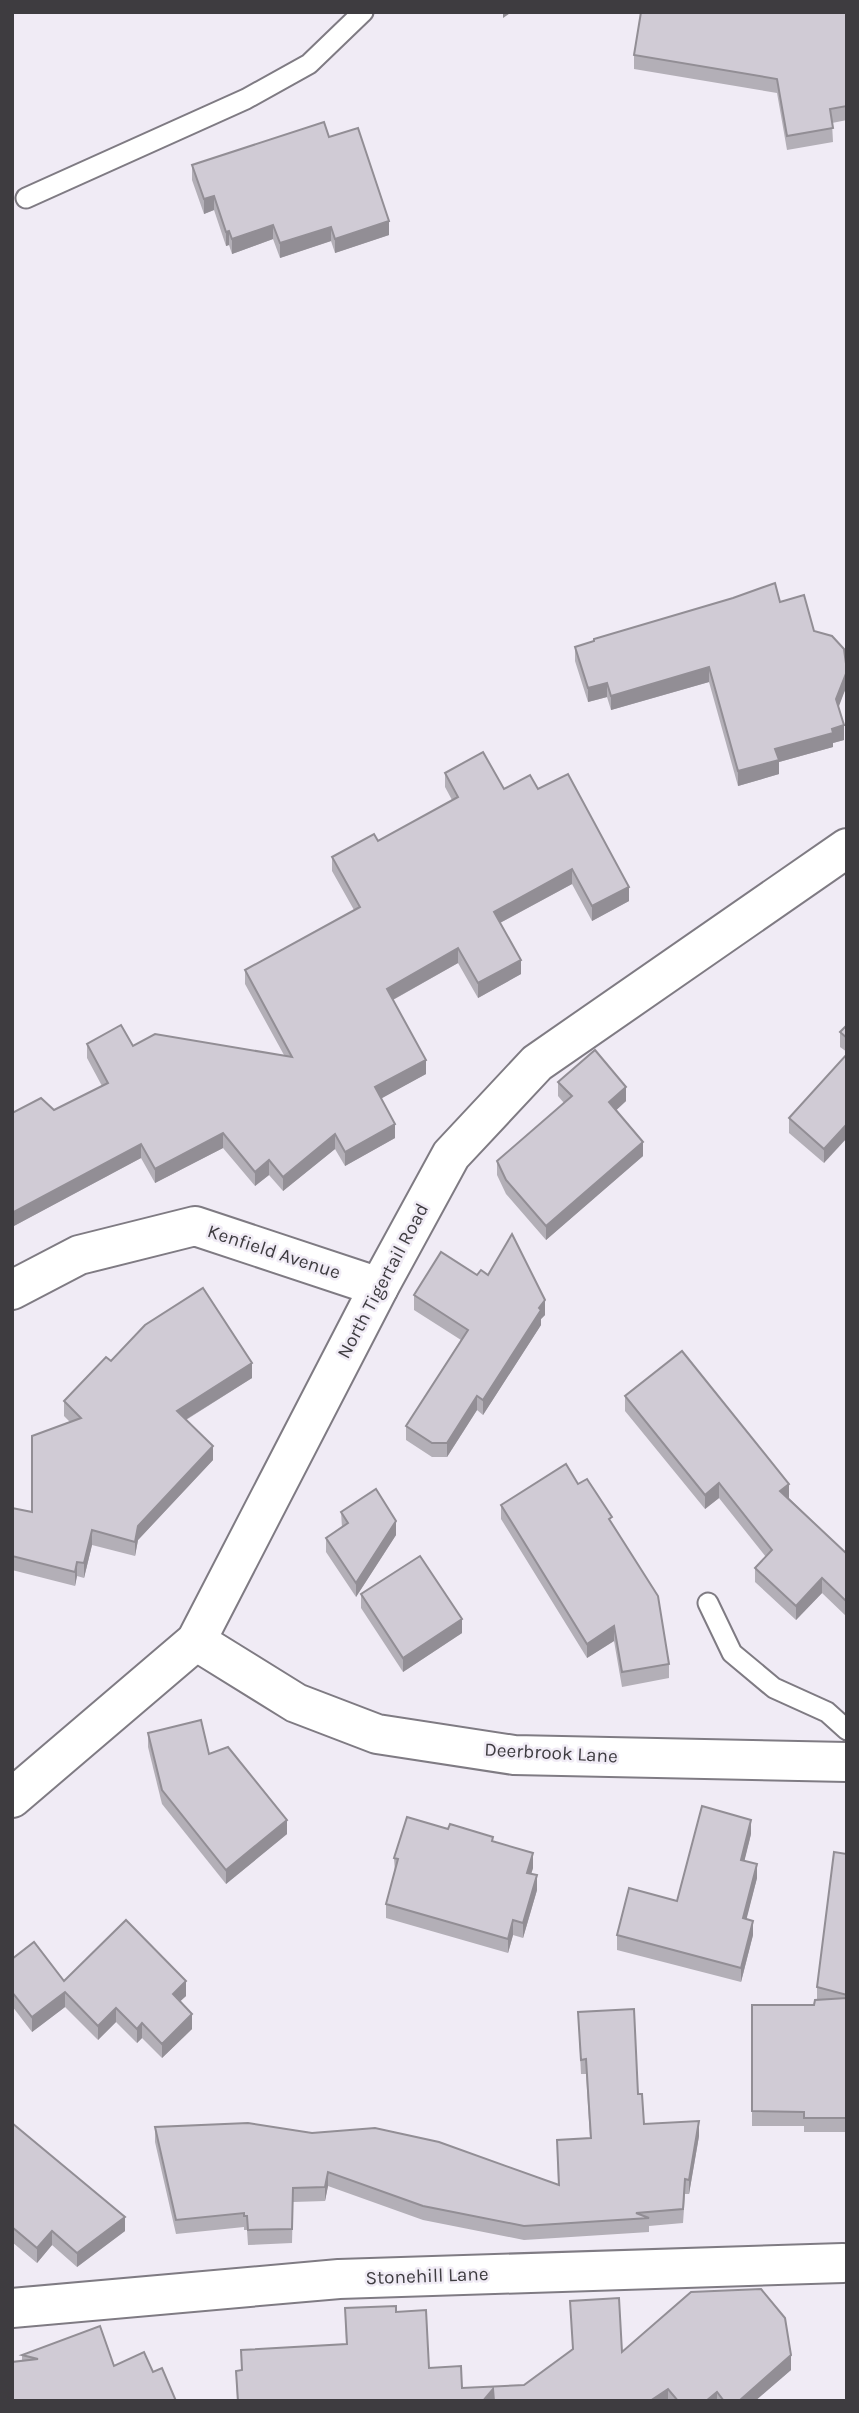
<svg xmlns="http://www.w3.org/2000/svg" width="859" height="2413" font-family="Karla,sans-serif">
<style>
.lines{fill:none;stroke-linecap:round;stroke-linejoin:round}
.lane-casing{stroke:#7f7b83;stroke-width:23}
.street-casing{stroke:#7f7b83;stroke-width:42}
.lane{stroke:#fff;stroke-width:19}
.street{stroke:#fff;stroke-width:38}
.wall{fill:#b3afb7}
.shaded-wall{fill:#928e95}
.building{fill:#d0cbd5;stroke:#928e95;stroke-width:2}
.labels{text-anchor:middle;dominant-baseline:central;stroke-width:5;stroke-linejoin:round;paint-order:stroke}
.street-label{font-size:19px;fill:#3e3c40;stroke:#f0ebf5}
</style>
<rect width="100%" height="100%" fill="#f0ebf5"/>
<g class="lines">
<defs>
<g id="lane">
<polyline points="26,198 246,99 309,64 363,12"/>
<polyline points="708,1603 732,1653 774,1688 827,1712 847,1730"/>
</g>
<g id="street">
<polyline points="12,1290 79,1255 195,1226 379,1287"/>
<polyline points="196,1641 296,1703 377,1734 514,1755 847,1762"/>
<polyline points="12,1798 196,1641 379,1287 451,1155 537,1063 847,848"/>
<polyline points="12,2308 339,2279 843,2263"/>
</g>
</defs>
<!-- lane casing -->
<use href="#lane" class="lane-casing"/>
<!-- street casing -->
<use href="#street" class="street-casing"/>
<!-- lane -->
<use href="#lane" class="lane"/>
<!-- street -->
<use href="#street" class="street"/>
</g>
<!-- wall -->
<g class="wall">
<polygon points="847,12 847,120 832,123 833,142 787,150 777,93 634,69 634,55"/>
<polygon points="329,137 389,235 335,253 331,241 280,258 273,239 232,254 229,245 226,246 214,210 204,214 192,180 192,165"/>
<polygon points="780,602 814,631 847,667 847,685 838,707 844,740 833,743 833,747 779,762 779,774 738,786 709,682 611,710 607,697 588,702 575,661 575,647 594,642 594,639"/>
<polygon points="445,773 504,789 538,789 629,901 592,921 572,884 500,923 521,974 478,998 458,963 393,1000 426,1074 381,1098 395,1138 345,1166 335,1149 283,1191 269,1175 255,1186 223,1148 155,1183 141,1158 12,1227 12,1113 54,1110 102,1086 87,1058 87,1044 284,1055 245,984 245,970 354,910 332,871 332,857 378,841 452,800 445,787"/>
<polygon points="847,1025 847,1052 840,1047 840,1032"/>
<polygon points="847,1054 824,1163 789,1133 789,1118"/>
<polygon points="558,1082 626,1101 616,1110 643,1156 546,1240 506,1194 497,1175 497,1161 564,1103 558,1096"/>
<polygon points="477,1275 545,1315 541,1319 541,1325 483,1415 477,1410 447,1457 432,1457 406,1440 406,1426 461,1340 414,1310 414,1295"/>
<polygon points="111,1361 252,1378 186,1420 213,1460 138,1540 135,1556 92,1545 84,1578 77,1576 75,1586 12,1570 12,1508 32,1512 70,1422 64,1416 64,1401"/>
<polygon points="625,1396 789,1498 847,1554 847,1617 822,1593 796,1620 755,1582 755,1568 766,1557 719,1498 705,1509 625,1411"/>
<polygon points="578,1484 612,1523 669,1664 669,1678 622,1687 614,1641 587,1658 501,1519 501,1505"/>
<polygon points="341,1512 396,1535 356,1597 326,1552 326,1538 342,1527"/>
<polygon points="361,1594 462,1633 403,1672 361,1608"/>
<polygon points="148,1733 209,1754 287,1834 226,1884 162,1804 148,1747"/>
<polygon points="751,1834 744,1861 757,1878 746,1919 753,1935 741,1982 617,1950 617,1935 677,1901"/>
<polygon points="493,1842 533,1868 531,1874 537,1890 523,1938 513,1935 508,1953 386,1918 386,1904 395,1872 394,1858"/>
<polygon points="847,1854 847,2132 804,2132 804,2126 752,2126 752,2005 814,2005 817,2000 817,1987"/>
<polygon points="12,1959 64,1981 186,1996 180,2001 192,2029 162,2058 142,2038 137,2043 116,2022 98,2040 65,2007 32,2032 12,2006"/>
<polygon points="578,2012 638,2094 644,2124 699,2136 689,2194 685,2194 683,2223 649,2226 649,2232 524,2240 423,2220 328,2186 325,2201 293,2202 292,2243 248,2245 247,2230 244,2230 244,2227 176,2234 155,2142 155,2127 558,2185 557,2140 590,2138 586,2074 581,2074"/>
<polygon points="12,2123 125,2231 77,2267 52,2245 37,2263 12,2242"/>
<polygon points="570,2301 622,2352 791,2370 755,2401 237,2401 236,2371 241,2370 241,2350 346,2344 345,2308 396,2312 429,2368 462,2388 524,2385 573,2350"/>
<polygon points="22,2355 114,2366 153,2372 22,2361"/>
</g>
<!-- shaded-wall -->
<g class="shaded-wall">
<polygon points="503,12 512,12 503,18"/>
<polygon points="214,196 214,210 204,214 204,199"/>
<polygon points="389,221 389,235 335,253 335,239"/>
<polygon points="273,225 273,239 232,254 232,239"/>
<polygon points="331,227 331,241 280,258 280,243"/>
<polygon points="229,231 229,245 226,246 226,232"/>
<polygon points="709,667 709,682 611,710 611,696"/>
<polygon points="847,671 847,685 836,714 836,699"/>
<polygon points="607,683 607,697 588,702 588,688"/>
<polygon points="844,725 844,740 833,743 833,747 779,762 779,774 738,786 738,771 775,749"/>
<polygon points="572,869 572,884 494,926 494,912"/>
<polygon points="629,887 629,901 592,921 592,906"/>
<polygon points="458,948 458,963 387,1003 387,989"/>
<polygon points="521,960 521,974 478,998 478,983"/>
<polygon points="426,1060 426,1074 375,1102 375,1087"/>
<polygon points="626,1087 626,1101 609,1117 609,1102"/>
<polygon points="395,1124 395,1138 345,1166 345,1152"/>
<polygon points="847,1124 847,1138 824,1163 824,1149"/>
<polygon points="223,1133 223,1148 155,1183 155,1169"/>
<polygon points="335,1134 335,1149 283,1191 283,1177"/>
<polygon points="643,1142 643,1156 546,1240 546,1226"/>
<polygon points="141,1144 141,1158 12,1227 12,1213"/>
<polygon points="269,1160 269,1175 255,1186 255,1172"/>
<polygon points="545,1300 545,1315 541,1319 541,1325 483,1415 483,1400 539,1308"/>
<polygon points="252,1363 252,1378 177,1425 177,1411"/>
<polygon points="477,1396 477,1410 447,1457 447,1443"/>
<polygon points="213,1446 213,1460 138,1540 135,1556 135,1542 138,1526"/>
<polygon points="719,1483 719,1498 705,1509 705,1495"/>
<polygon points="789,1484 789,1498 780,1505 780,1491"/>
<polygon points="396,1521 396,1535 356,1597 356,1583"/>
<polygon points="92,1530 92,1545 84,1578 84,1563"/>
<polygon points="77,1562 77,1576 75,1586 75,1572"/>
<polygon points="822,1578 822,1593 796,1620 796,1606"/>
<polygon points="462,1619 462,1633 403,1672 403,1658"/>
<polygon points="614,1626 614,1641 587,1658 587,1644"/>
<polygon points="287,1820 287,1834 226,1884 226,1870"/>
<polygon points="751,1820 751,1834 741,1875 741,1860"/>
<polygon points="533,1853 533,1868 527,1887 527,1873"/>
<polygon points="757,1864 757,1878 743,1933 743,1918"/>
<polygon points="537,1875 537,1890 523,1938 523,1923"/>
<polygon points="513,1920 513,1935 508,1953 508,1939"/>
<polygon points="753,1921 753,1935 741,1982 741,1968"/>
<polygon points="186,1981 186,1996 173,2008 173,1994"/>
<polygon points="65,1992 65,2007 32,2032 32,2017"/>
<polygon points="116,2008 116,2022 98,2040 98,2026"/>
<polygon points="192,2014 192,2029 162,2058 162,2044"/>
<polygon points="142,2023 142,2038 137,2043 137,2029"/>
<polygon points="699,2121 699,2136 689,2194 689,2180"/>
<polygon points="328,2172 328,2186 325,2201 325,2187"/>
<polygon points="125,2217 125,2231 77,2267 77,2253"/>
<polygon points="52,2231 52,2245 37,2263 37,2248"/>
<polygon points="791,2355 791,2370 755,2401 739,2401"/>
<polygon points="493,2389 493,2401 483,2401"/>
<polygon points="668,2389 668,2401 650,2401"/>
<polygon points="717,2392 717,2401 706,2401"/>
</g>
<!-- building -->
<g class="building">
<polygon points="641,12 847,12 847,106 830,109 833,128 787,136 777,79 634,55"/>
<polygon points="324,122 329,137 358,128 389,221 335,239 331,227 280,243 273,225 232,239 229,231 226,232 214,196 204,199 192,165"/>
<polygon points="775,583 780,602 804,595 814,631 832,636 844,649 847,671 836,699 844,725 832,729 833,733 775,749 779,760 738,771 709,667 611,696 607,683 588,688 575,647 594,641 594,639 733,598"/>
<polygon points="483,752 504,789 530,775 538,789 568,774 629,887 592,906 572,869 494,912 521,960 478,983 458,948 387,989 426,1060 375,1087 395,1124 345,1152 335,1134 283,1177 269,1160 255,1172 223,1133 155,1169 141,1144 12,1213 12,1113 41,1098 54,1110 108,1083 87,1044 121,1025 133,1046 155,1034 292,1057 245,970 360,907 332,857 374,834 378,841 458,797 445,773"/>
<polygon points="847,1025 847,1038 840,1032"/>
<polygon points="595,1050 626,1087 609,1102 643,1142 546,1226 506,1180 497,1161 572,1096 558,1082"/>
<polygon points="847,1054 847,1124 824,1149 789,1118"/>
<polygon points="512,1234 545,1300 539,1308 541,1310 483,1400 477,1396 447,1443 432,1443 406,1426 468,1330 414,1295 441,1252 477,1275 481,1270 488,1275"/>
<polygon points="203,1288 252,1363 177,1411 213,1446 138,1526 135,1542 92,1530 84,1563 77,1562 75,1572 12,1556 12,1508 32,1512 32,1436 81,1418 64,1401 106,1357 111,1361 145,1325"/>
<polygon points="682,1351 789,1484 780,1491 847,1554 847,1602 822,1578 796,1606 755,1568 772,1550 719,1483 705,1495 625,1396"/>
<polygon points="566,1464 578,1484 587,1479 612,1517 609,1519 658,1596 669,1664 622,1672 614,1626 587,1644 501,1505"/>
<polygon points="376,1489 396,1521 356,1583 326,1538 348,1523 341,1512"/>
<polygon points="420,1556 462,1619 403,1658 361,1594"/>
<polygon points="201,1720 209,1754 228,1747 287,1820 226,1870 162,1790 148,1733"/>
<polygon points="702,1806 751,1820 741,1860 757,1864 743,1918 753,1921 741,1968 617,1935 629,1888 677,1901"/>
<polygon points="407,1817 448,1829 450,1824 493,1837 492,1841 533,1853 527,1873 537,1875 523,1923 513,1920 508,1939 386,1904 398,1859 394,1858"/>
<polygon points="834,1852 847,1854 847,1995 817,1987"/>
<polygon points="126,1920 186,1981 173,1994 192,2014 162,2044 142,2023 137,2029 116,2008 98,2026 65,1992 32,2017 12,1992 12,1959 34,1942 64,1981"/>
<polygon points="847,1998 847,2118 804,2118 804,2112 752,2111 752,2005 814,2005 815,2000"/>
<polygon points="634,2009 638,2094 642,2094 644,2124 699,2121 689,2180 685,2179 683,2209 636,2213 649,2218 524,2226 423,2206 328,2172 325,2187 293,2188 292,2229 248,2230 247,2216 244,2216 244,2213 176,2220 155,2127 248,2123 312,2133 375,2128 439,2142 559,2185 557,2140 591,2138 586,2059 581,2060 578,2012"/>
<polygon points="12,2123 125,2217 77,2253 52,2231 37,2248 12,2227"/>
<polygon points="761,2289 785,2318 791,2355 739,2401 724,2401 717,2392 706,2401 678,2401 668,2389 650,2401 494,2401 493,2389 483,2401 238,2401 236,2371 242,2370 241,2350 347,2344 345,2308 396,2306 396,2312 426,2310 429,2368 461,2366 462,2388 524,2385 573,2349 570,2301 619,2298 622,2352 691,2292"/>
<polygon points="100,2326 114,2366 144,2352 153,2372 162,2368 176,2401 12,2401 12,2362 38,2359 22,2355"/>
</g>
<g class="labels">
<!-- street labels -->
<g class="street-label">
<text transform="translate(274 1252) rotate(18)">Kenfield Avenue</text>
<text transform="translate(383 1281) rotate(-62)">North Tigertail Road</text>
<text transform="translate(551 1753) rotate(3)">Deerbrook Lane</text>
<text transform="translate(427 2276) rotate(-2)">Stonehill Lane</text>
</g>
</g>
<!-- border -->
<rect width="859" height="2413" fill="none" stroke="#3e3c40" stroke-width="28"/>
</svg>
